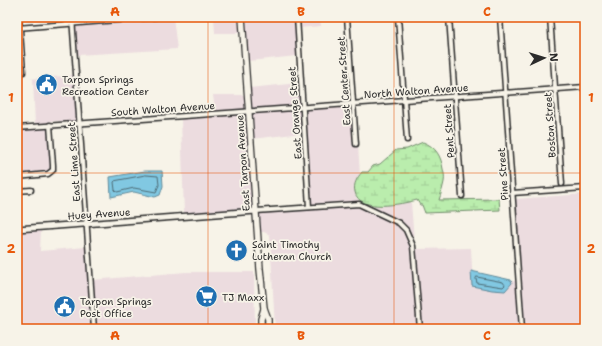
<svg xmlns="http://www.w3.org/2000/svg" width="602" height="346" font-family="'Shantell Sans',sans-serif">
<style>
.built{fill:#ecdcdf}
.wetland{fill:url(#wetland-marsh);stroke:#728c6c}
.water{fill:#81c8e2;stroke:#5f8999}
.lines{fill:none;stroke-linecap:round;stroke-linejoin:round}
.shore{stroke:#4d6a74;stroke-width:1}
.minor-casing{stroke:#2b2b2b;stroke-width:7}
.tertiary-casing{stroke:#2b2b2b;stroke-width:8}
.secondary-casing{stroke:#2b2b2b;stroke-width:8}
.minor{stroke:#f7f3e8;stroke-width:4}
.tertiary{stroke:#f7f3e8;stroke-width:5}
.secondary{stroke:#f7f3e8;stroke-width:5.5}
.grid{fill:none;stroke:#e8590c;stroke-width:1;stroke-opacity:0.55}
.labels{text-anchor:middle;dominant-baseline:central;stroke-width:3.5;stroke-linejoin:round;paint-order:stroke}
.poi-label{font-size:10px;fill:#2b2b2b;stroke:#f7f3e8;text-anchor:start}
.street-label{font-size:10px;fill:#2b2b2b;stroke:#f7f3e8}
.neatline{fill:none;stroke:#e8590c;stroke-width:1.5}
.grid-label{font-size:13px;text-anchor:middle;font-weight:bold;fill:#e8590c}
</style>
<defs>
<pattern id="wetland-marsh" width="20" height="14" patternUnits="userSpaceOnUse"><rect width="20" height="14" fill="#baedad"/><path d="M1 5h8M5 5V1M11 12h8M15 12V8" fill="none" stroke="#a0cb95"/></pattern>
</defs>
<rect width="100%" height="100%" fill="#f7f3e8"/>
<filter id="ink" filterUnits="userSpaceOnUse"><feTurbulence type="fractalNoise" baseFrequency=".025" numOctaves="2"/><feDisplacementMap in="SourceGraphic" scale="8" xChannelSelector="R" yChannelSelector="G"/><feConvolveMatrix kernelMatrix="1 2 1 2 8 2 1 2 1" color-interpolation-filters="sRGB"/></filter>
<g filter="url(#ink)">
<!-- built -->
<g class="built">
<polygon points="173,17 177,49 77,55 74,25"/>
<polygon points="214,17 240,17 241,33 215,33"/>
<polygon points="243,17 295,17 297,56 248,61"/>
<polygon points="299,17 320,17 321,26 299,28"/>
<polygon points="74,75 77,121 50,121 50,123 35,125 33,79 29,79"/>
<polygon points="299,83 301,105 250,109 249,88"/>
<polygon points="213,95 245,95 246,109 215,111"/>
<polygon points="351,105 354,145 358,145 360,175 356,181 354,189 356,197 358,200 372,205 382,206 411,202 414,241 408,229 402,223 361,202 311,206 305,109"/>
<polygon points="301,109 302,133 252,139 250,112"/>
<polygon points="246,113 254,208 251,210 184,215 181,117"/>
<polygon points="48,127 51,169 48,172 17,175 17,129"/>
<polygon points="585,194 585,329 524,329 515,199"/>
<polygon points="359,206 396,224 405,231 412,248 418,329 275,329 270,235 264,232 261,232 259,213"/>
<polygon points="41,229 40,251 86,247 92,329 17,329 17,230"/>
<polygon points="471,248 473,286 511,283 511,281 517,281 520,329 422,329 416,249"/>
<polygon points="186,272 254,272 255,329 96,329 92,280"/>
</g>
<!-- wetland -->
<path class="wetland" d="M423 142C436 147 441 156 443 169 444 173 445 177 444 182 443 187 441 194 439 200L499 199 500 210 425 213 422 205H420L417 200C402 204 359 213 355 192 353 184 357 178 362 172H368L373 166 380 164 396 150 407 149Z"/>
<!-- water -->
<g class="water">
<polygon points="145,171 162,171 163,186 160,195 155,197 134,192 111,197 110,177"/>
<polygon points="471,271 511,280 512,283 505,291 492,290 472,286"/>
</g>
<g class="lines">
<!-- shore -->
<g class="shore">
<polygon points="146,175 158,176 159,185 156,192 134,188 117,192 115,190 114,182 115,181"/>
<polygon points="477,277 503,282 505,285 503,287 477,283 476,279"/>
</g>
<defs>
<g id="minor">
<polyline points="19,17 23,72"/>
<polyline points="72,17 94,329"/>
<polyline points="297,17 309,207"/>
<polyline points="347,17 356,144"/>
<polyline points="398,17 407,140"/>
<polyline points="449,17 462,196"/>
<polyline points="500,17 522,329"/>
<polyline points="550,17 562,184"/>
<polyline points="17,28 155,17"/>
<polyline points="17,128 585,87"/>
<polyline points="17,177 48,174 53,170 53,165 50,125"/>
<polyline points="17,191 31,190"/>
<polyline points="512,193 585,188"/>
<polyline points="256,211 359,204 399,223 406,230 413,246 420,329"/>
</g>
<polyline id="tertiary" points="17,229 256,211"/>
<g id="secondary">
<polyline points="242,17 260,269 264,308 268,319 268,329"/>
<polyline points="261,329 261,319 264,309"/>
</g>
</defs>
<!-- minor casing -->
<use href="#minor" class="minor-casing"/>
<!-- tertiary casing -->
<use href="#tertiary" class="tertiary-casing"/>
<!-- secondary casing -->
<use href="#secondary" class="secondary-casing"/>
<!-- minor -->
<use href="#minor" class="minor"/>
<!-- tertiary -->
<use href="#tertiary" class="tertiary"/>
<!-- secondary -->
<use href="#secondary" class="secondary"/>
</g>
</g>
<!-- grid -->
<path class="grid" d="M208 17V329M394 17V329M17 173H585"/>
<!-- icons -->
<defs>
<symbol id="civic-disc" viewBox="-11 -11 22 22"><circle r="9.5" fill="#1f6fb2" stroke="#f7f3e8"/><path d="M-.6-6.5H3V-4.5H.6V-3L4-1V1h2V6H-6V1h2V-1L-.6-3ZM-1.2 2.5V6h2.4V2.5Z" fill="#fff"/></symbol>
<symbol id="church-disc" viewBox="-11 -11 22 22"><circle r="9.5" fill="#1f6fb2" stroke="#f7f3e8"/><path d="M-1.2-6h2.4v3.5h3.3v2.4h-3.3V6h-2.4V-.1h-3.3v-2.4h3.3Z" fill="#fff"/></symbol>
<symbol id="supermarket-disc" viewBox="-11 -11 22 22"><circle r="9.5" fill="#1f6fb2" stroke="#f7f3e8"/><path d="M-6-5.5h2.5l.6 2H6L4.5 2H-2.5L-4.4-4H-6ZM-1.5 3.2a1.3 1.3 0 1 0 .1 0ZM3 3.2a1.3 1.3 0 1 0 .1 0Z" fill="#fff"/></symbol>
</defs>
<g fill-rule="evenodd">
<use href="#civic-disc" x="34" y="72" width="25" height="25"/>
<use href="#church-disc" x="224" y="238" width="25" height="25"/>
<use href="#supermarket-disc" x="194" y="284" width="25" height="25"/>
<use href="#civic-disc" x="52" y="294" width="25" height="25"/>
</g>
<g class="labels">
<!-- poi labels -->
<g class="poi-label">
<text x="62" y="79">Tarpon Springs<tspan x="62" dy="12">Recreation Center</tspan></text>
<text x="252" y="244">Saint Timothy<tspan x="252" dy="12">Lutheran Church</tspan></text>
<text x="222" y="297">TJ Maxx</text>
<text x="80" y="301">Tarpon Springs<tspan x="80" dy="12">Post Office</tspan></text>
</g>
<!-- street labels -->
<g class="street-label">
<text transform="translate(344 81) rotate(-94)">East Center Street</text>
<text transform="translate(416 91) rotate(-4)">North Walton Avenue</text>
<text transform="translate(163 109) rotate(-4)">South Walton Avenue</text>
<text transform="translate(295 113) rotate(-94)">East Orange Street</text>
<text transform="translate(550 125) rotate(-94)">Boston Street</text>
<text transform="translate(449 131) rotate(-94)">Pent Street</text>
<text transform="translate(74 162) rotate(-94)">East Lime Street</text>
<text transform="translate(243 163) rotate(-94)">East Tarpon Avenue</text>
<text transform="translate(503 174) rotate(-94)">Pine Street</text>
<text transform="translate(99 214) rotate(-4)">Huey Avenue</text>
</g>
</g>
<!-- margin -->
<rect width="602" height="346" fill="none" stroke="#f7f3e8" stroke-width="44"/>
<!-- north arrow -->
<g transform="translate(544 58) rotate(86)" stroke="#f7f3e8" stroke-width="3" paint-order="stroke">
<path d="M0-3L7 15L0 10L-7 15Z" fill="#2b2b2b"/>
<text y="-6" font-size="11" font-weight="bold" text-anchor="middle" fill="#2b2b2b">N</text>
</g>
<rect x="22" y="22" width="558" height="302" class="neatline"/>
<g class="grid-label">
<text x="115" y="16">A</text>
<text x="301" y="16">B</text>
<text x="487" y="16">C</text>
<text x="11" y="102">1</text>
<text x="591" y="102">1</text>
<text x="11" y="253">2</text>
<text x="591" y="253">2</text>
<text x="115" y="340">A</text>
<text x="301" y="340">B</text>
<text x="487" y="340">C</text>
</g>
</svg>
